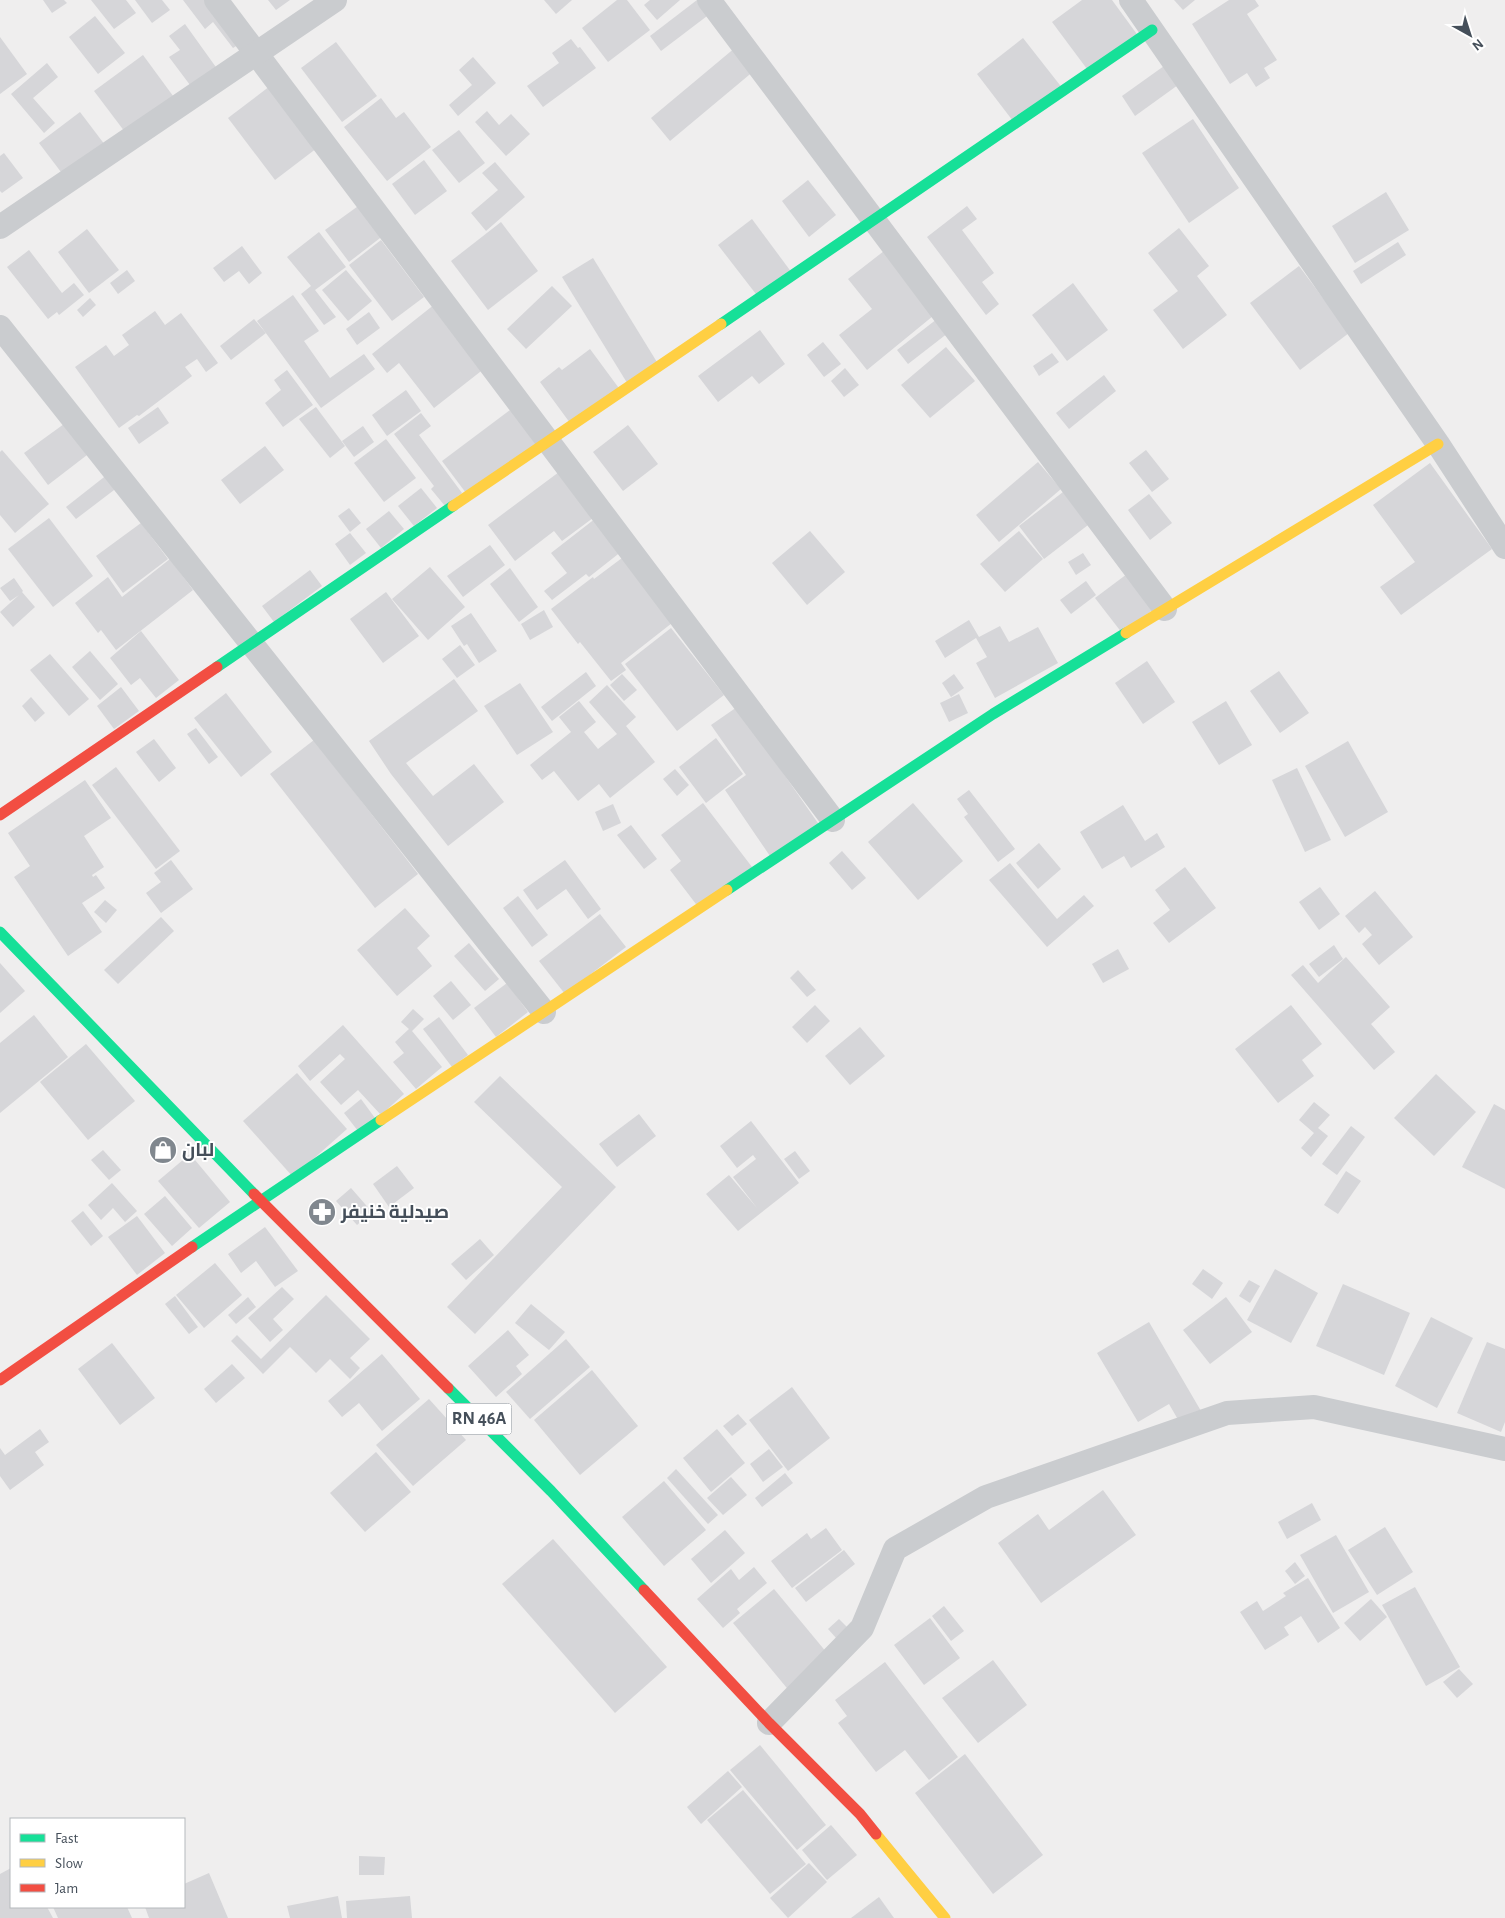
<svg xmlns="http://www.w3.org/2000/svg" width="1505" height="1918" font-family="'Alegreya Sans',Cairo,sans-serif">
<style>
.building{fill:#d6d6d9}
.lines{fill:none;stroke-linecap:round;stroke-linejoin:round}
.street{stroke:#cacccf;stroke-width:24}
.fast{stroke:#16e098;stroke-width:11}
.slow{stroke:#ffcf43;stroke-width:11}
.jam{stroke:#f24e42;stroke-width:11}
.labels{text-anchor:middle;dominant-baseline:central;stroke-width:4;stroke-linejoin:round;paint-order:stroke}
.shield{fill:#fff;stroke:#7d848c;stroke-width:1}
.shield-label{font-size:18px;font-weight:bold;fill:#454f5a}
.poi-label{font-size:19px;font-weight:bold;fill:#454f5a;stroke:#fff;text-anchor:start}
</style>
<rect width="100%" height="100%" fill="#efeeee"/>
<!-- building -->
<g class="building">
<polygon points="43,0 64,0 67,3 52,13"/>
<polygon points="91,0 126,0 136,13 114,29"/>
<polygon points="135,0 162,0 170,10 152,23"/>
<polygon points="183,0 212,0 244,41 233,48 213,22 205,29"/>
<polygon points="268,0 290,0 276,10"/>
<polygon points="544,0 572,0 556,14"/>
<polygon points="617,0 627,0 650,30 608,62 582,28"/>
<polygon points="650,0 680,0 657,20 644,5"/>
<polygon points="697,0 701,0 711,13 661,51 650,36"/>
<polygon points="1082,0 1112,0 1139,37 1090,73 1052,22"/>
<polygon points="1174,0 1195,0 1183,10"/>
<polygon points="1229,0 1255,0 1259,6 1247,14 1277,60 1264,68 1270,78 1256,87 1247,73 1230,84 1192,24"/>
<polygon points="95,16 125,53 98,74 69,37"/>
<polygon points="185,24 218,70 193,89 169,57 180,50 169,36"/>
<polygon points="0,37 27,74 0,94"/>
<polygon points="1023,38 1063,89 1016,125 977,74"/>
<polygon points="571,39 578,48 580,47 596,68 543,107 527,86 559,63 552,53"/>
<polygon points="336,42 377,96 342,122 301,68"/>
<polygon points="736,47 755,70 670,141 651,118"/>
<polygon points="143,55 176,100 128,136 94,91"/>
<polygon points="473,57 496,83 458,116 449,105 472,85 459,70"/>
<polygon points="47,63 58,77 33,98 55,123 44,133 11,94"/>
<polygon points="1164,66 1178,85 1135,116 1122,96"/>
<polygon points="270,86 317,148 275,180 228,118"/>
<polygon points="381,98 396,118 404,112 431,147 387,181 344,127"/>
<polygon points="487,111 499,125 511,114 530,134 506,156 475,122"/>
<polygon points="80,112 105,145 64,176 39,143"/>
<polygon points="1193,119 1239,188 1189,223 1142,153"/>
<polygon points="459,130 485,163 459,183 432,150"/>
<polygon points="4,153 23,178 2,193 0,191 0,156"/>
<polygon points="424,160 447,191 415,215 392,184"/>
<polygon points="495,162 525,197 486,231 471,213 498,190 482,173"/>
<polygon points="808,180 836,215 809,237 782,201"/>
<polygon points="1386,192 1409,230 1355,263 1332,226"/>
<polygon points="361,204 384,235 349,262 325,230"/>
<polygon points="967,206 977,219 962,230 994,273 982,282 999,304 986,315 927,237"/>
<polygon points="752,219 792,273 759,298 718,245"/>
<polygon points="501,222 538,271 488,310 451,261"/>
<polygon points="1179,228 1209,266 1197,276 1227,315 1183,349 1153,310 1178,291 1148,253"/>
<polygon points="87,229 119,270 89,293 58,252"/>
<polygon points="319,232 346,267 315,290 336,317 324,325 301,294 311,286 287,257"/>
<polygon points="381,240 424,297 392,321 349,265"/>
<polygon points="1398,242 1406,255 1361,284 1353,271"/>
<polygon points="242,246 262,273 249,284 239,271 224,282 213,268"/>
<polygon points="29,250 62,293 74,283 84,295 59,315 57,312 48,319 7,267"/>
<polygon points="884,251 933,316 867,370 839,335 872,309 848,279"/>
<polygon points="593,258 660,367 629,386 562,277"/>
<polygon points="1299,266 1349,333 1300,370 1250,303"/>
<polygon points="127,270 135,281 118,294 110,283"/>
<polygon points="346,270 372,301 348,321 322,290"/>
<polygon points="1073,283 1108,330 1067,361 1032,315"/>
<polygon points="552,286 572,306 526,349 507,329"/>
<polygon points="293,295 319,331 304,341 330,378 364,354 375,369 321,408 257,321"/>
<polygon points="90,298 96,305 83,317 77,310"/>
<polygon points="435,304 485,368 434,408 399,363 387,373 372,354"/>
<polygon points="155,311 165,325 181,313 218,363 206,372 197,359 185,367 192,376 139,416 137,415 119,428 75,367 106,345 114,356 129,345 122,335"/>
<polygon points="369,312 380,328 357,345 346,329"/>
<polygon points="254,319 266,333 231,360 220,346"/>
<polygon points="937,319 948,333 908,364 897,350"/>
<polygon points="760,330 785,364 759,384 752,376 718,402 698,376"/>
<polygon points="823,342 841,364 824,377 807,355"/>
<polygon points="946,347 975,381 930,418 901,385"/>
<polygon points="590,349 621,391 573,427 540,382 559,367 562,370"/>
<polygon points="1052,353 1059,362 1039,376 1033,366"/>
<polygon points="845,368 859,385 844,397 831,381"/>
<polygon points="287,370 313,405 283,427 265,403 281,390 274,380"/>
<polygon points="1104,375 1116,391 1069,429 1056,413"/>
<polygon points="406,390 421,411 387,436 372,415"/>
<polygon points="158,407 169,423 139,444 128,428"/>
<polygon points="316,407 345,446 330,458 299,419"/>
<polygon points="514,407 541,443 469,497 442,461"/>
<polygon points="421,413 431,426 419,435 462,493 445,506 431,489 434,486 394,434"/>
<polygon points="64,424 87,455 48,485 24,453"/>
<polygon points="628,425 658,464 623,491 593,452"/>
<polygon points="363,426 374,442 354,457 342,441"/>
<polygon points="386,439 416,478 384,502 354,463"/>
<polygon points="265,446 284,470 240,504 221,480"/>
<polygon points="2,450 49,504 15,533 0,515 0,452"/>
<polygon points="1146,450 1169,479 1152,492 1129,463"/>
<polygon points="1038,462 1061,489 999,542 976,515"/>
<polygon points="1430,463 1492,549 1401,615 1380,587 1415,562 1373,505"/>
<polygon points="563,469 597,515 562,541 554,531 515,561 488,525"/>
<polygon points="108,474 118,487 76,519 66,507"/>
<polygon points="421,488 437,508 414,526 398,506"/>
<polygon points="1063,492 1088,525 1044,559 1019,526"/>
<polygon points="1149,494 1172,523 1150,540 1128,510"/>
<polygon points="349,508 361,523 350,532 338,516"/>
<polygon points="389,511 404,529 381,548 366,529"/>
<polygon points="49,518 93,576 53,607 8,549"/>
<polygon points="596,518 622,551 589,577 586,574 552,600 544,591 567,573 551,553"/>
<polygon points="141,523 168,559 123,593 96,556"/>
<polygon points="810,531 845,572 807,605 772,563"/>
<polygon points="1019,531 1043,559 1005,592 980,564"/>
<polygon points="350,533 366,553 350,565 335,544"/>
<polygon points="490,545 505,565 463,597 447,576"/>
<polygon points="1083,553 1091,565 1076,575 1068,562"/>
<polygon points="622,558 672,623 621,663 626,670 611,681 580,642 578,644 551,609 593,577 594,579"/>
<polygon points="170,559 193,590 116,650 101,630 98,633 75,603 108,577 122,597"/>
<polygon points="430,567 465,607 428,640 392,599"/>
<polygon points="510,568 538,607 519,622 490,584"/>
<polygon points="310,570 322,586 274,622 262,606"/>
<polygon points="1127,574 1154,609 1122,633 1095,598"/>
<polygon points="14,578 23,591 22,592 35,607 13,627 0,612 19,595 10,601 0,588"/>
<polygon points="1086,581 1096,595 1071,614 1060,600"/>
<polygon points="386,592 419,636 383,663 350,619"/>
<polygon points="544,610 553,627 530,640 521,624"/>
<polygon points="471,613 497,651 479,663 467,644 464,646 451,626"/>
<polygon points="969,620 979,637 1000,626 1009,642 1038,627 1058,663 995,698 976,663 987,657 976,638 945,658 935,641"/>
<polygon points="671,628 724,695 677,731 625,664"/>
<polygon points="141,631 179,680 156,698 140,678 131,685 110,658"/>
<polygon points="460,645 475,665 457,678 442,659"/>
<polygon points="90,651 118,684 100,700 72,667"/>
<polygon points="50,654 89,699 69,716 30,670"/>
<polygon points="1147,661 1175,702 1143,724 1115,683"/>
<polygon points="1279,671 1309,713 1280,733 1250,691"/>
<polygon points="586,672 596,686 552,721 541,707"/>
<polygon points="622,674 637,690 624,701 610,685"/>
<polygon points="954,674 964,688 951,697 942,683"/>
<polygon points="454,679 478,711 406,763 433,796 474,764 504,802 448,846 391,774 369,741"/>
<polygon points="520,683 553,732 517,755 484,706"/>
<polygon points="607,685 636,717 626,726 655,762 610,798 599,784 578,801 554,771 542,780 530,765 571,732 559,717 579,701 596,722 584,732 598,749 617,734 589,702"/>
<polygon points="121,687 139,711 114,729 97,706"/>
<polygon points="226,693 272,752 241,777 194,718"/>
<polygon points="959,694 968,713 949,722 940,703"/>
<polygon points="31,697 45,713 35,722 22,706"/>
<polygon points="1226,701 1252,745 1219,765 1192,722"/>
<polygon points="737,707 820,826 772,859 725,790 746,775 711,725"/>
<polygon points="196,728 218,757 209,764 187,734"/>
<polygon points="716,738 743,774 706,803 679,767"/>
<polygon points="154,739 176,768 159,782 136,752"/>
<polygon points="314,740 418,874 375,908 270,774"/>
<polygon points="1348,741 1388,812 1345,837 1305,766"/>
<polygon points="116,767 180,851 156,869 92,785"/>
<polygon points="1297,768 1331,840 1305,852 1272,780"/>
<polygon points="675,769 689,785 677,796 663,779"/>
<polygon points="85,780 111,818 84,836 104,867 92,875 93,877 96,875 105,888 82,903 102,932 68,956 14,877 30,866 8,833"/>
<polygon points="969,790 1015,849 998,862 964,817 968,814 957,799"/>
<polygon points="703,803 752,867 699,908 670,870 681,861 661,835"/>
<polygon points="913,803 963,861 918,900 868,842"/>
<polygon points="613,804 621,823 603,831 595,812"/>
<polygon points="1123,805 1145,841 1157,833 1165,847 1131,868 1124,856 1102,869 1080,832"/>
<polygon points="631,825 657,859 644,869 617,835"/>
<polygon points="1039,843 1061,869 1038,889 1016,863"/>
<polygon points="842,851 866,878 852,890 829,863"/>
<polygon points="171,860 193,889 161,913 146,893 161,882 154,873"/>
<polygon points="565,860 601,909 588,919 566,889 537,910 523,890"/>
<polygon points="1010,863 1057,919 1084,895 1094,906 1047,947 989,880"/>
<polygon points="1185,867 1216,908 1169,943 1153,923 1170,910 1155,890"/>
<polygon points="1320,887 1340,914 1319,930 1299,902"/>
<polygon points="1375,891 1413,937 1379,965 1362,944 1372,935 1365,927 1359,933 1345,916"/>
<polygon points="518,896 548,935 532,947 503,908"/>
<polygon points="105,900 117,910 106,923 94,912"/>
<polygon points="405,908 430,936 417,948 432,966 397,996 357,950"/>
<polygon points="600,914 626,947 565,994 539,961"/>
<polygon points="161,917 174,931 118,984 104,970"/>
<polygon points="469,943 499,979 485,991 454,956"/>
<polygon points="1334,945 1343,959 1319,977 1309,964"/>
<polygon points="1118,949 1129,969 1103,983 1092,964"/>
<polygon points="1346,957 1390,1007 1371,1024 1395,1052 1374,1070 1291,975 1303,965 1318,983"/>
<polygon points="0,963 25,991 0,1013"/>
<polygon points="798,970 816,990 807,997 790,978"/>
<polygon points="451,981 471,1005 453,1020 433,996"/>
<polygon points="507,983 528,1012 496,1037 474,1008"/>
<polygon points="815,1005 830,1021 807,1043 792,1027"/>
<polygon points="1291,1005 1322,1044 1302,1060 1314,1076 1278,1103 1235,1049"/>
<polygon points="413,1009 424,1019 412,1031 442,1067 416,1089 393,1062 404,1053 395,1042 409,1029 401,1022"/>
<polygon points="34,1015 68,1057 0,1113 0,1043"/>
<polygon points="439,1017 468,1055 452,1067 423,1029"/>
<polygon points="343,1025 404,1094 381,1115 358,1090 341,1105 320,1082 345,1059 340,1054 310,1081 298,1066"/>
<polygon points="860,1027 885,1056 850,1085 825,1056"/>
<polygon points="86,1044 135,1101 88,1140 40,1082"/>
<polygon points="297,1073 347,1129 293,1177 243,1121"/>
<polygon points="1436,1074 1476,1112 1434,1156 1394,1118"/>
<polygon points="500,1076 616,1187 475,1334 447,1307 562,1187 474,1102"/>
<polygon points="361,1099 375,1118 358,1131 344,1113"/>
<polygon points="1314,1102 1330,1115 1318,1128 1328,1136 1311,1157 1301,1148 1314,1133 1299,1120"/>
<polygon points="1494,1104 1505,1110 1505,1189 1462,1167"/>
<polygon points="639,1114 656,1136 617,1167 599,1144"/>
<polygon points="751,1121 799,1183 738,1231 706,1194 729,1175 757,1208 733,1177 756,1159 753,1155 737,1168 720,1146"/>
<polygon points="1351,1126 1365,1137 1337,1175 1322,1164"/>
<polygon points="103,1150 121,1170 109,1180 91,1160"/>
<polygon points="795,1151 810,1171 799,1179 784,1159"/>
<polygon points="190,1154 230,1202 199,1228 158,1181"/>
<polygon points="397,1166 414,1188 389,1207 373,1184"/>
<polygon points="1346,1171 1361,1181 1338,1214 1324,1205"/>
<polygon points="112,1183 137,1211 125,1222 113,1208 101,1220 88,1205"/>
<polygon points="351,1188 372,1212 357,1225 336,1201"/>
<polygon points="165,1196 192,1228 172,1246 144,1214"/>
<polygon points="83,1211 103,1236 91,1246 71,1221"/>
<polygon points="137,1216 165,1253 137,1275 108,1237"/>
<polygon points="265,1227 298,1271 275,1287 256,1261 241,1273 228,1254"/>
<polygon points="480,1239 494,1255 466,1280 451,1264"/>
<polygon points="215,1263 242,1295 204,1328 176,1295"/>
<polygon points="1203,1269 1223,1283 1212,1299 1192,1284"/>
<polygon points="1275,1269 1318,1293 1291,1343 1247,1320"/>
<polygon points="1249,1280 1260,1286 1250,1303 1239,1296"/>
<polygon points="1343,1284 1410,1313 1384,1375 1316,1346"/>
<polygon points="282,1287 294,1299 273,1319 283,1330 270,1342 248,1318"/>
<polygon points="326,1295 370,1339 350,1358 360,1368 350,1379 330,1359 316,1373 290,1347 263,1374 231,1341 237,1335 261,1359"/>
<polygon points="175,1296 198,1327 189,1334 165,1304"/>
<polygon points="248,1297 256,1307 236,1324 228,1315"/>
<polygon points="1226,1297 1252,1332 1210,1364 1183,1330"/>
<polygon points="531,1304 565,1332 549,1350 515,1323"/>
<polygon points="1431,1317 1473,1338 1437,1408 1395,1386"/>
<polygon points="1149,1322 1201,1411 1180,1423 1169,1404 1138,1422 1097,1353"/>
<polygon points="508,1330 529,1355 516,1366 522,1374 496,1397 468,1366"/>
<polygon points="566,1339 590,1367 530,1419 506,1392"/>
<polygon points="1487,1342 1505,1349 1505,1422 1501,1432 1457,1413"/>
<polygon points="112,1343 155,1398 120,1425 78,1369"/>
<polygon points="382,1354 420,1399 382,1431 359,1403 342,1417 328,1401"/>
<polygon points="232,1364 245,1378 216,1403 204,1389"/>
<polygon points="592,1370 638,1426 580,1475 534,1420"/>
<polygon points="792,1387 830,1438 788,1471 749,1420"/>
<polygon points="429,1399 466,1440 413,1486 376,1445"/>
<polygon points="738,1414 747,1424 732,1436 723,1426"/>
<polygon points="40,1429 49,1442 35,1452 44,1465 10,1490 0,1476 0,1448 5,1455"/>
<polygon points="717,1429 745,1463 711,1492 683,1458"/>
<polygon points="769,1449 783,1467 763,1482 750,1464"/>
<polygon points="376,1452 411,1492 365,1532 330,1493"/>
<polygon points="676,1469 718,1515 708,1524 667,1478"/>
<polygon points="785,1473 793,1483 762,1507 755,1498"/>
<polygon points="731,1477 747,1495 723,1515 707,1498"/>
<polygon points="664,1481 706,1530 664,1566 622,1517"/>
<polygon points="1103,1490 1136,1535 1041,1603 998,1543 1038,1514 1049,1530"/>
<polygon points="1312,1503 1321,1520 1287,1539 1278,1522"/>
<polygon points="1385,1527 1413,1572 1377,1595 1348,1550"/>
<polygon points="826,1528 842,1550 792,1588 771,1561 807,1533 811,1539"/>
<polygon points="725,1530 745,1553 711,1583 691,1559"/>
<polygon points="1336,1535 1369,1592 1333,1613 1300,1555"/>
<polygon points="553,1539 667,1667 615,1713 502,1584"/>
<polygon points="844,1550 855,1564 806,1602 795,1588"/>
<polygon points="1295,1562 1305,1576 1295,1584 1285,1571"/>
<polygon points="754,1567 767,1583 737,1609 740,1613 723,1628 697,1599 731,1569 739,1580"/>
<polygon points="1308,1578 1340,1628 1318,1643 1301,1616 1284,1627 1289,1635 1265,1650 1240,1612 1257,1601 1263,1611 1286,1596 1283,1593"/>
<polygon points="1415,1587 1460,1667 1426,1686 1382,1605"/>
<polygon points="774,1589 832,1659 791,1693 733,1623"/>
<polygon points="1371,1599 1387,1617 1360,1641 1344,1623"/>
<polygon points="944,1606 964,1631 951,1641 932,1616"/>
<polygon points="930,1618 960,1658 924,1685 894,1645"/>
<polygon points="839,1619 848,1628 837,1639 828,1629"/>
<polygon points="993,1660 1027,1705 978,1743 942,1698"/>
<polygon points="885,1662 958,1757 929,1780 905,1750 876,1772 838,1723 847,1716 835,1700"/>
<polygon points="1459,1669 1473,1684 1457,1698 1443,1682"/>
<polygon points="760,1745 826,1825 797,1850 730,1770"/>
<polygon points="965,1754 1043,1855 993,1894 915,1793"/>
<polygon points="728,1771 742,1787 701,1824 687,1807"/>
<polygon points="743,1790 806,1864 770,1894 707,1820"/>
<polygon points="831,1825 857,1855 827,1880 802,1850"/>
<polygon points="359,1856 385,1857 384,1875 359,1875"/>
<polygon points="809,1863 827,1882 788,1918 770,1898"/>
<polygon points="11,1868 11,1907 47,1907 53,1918 0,1918 0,1874"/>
<polygon points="209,1873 228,1918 149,1918 145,1907 184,1907 184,1884"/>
<polygon points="338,1896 342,1918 290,1918 287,1906"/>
<polygon points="410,1896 412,1918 347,1918 346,1901"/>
<polygon points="879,1897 894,1918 851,1918"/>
<polygon points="53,1907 127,1907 132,1918 58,1918"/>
</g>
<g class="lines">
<!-- street -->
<g class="street">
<polyline points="216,0 833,820"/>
<polyline points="709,0 1165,609"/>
<polyline points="1131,0 1438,444 1505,547"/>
<polyline points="0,227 335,0"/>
<polyline points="0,327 544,1012"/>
<polyline points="769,1723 862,1628 895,1549 986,1497 1227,1413 1314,1407 1505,1449"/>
</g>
<!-- fast -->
<g class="fast">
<polyline points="721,324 1152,30"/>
<polyline points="217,667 453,506"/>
<polyline points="727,890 993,714 1126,633"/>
<polyline points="0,932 254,1194"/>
<polyline points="192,1247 381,1120"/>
<polyline points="448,1388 551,1491 644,1590"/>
</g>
<!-- slow -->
<g class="slow">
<polyline points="453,506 721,324"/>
<polyline points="1126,633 1438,444"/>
<polyline points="381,1120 727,890"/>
<polyline points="876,1834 945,1918"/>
</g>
<!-- jam -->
<g class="jam">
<polyline points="0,815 217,667"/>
<polyline points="254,1194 448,1388"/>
<polyline points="0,1380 192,1247"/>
<polyline points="644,1590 769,1723 860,1814 876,1834"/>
</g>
</g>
<!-- icons -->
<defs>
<symbol id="shop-disc" viewBox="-11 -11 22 22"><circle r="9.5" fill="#80878e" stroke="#fff"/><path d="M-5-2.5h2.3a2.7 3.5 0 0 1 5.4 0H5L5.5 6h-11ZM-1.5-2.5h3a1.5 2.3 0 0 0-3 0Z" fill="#fff"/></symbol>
<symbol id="pharmacy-disc" viewBox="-11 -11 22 22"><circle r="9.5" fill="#80878e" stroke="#fff"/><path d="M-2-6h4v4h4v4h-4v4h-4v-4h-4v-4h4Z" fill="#fff"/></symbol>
</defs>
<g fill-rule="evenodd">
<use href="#shop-disc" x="147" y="1134" width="32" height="32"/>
<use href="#pharmacy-disc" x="306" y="1196" width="32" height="32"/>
</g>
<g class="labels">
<!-- shield labels -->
<rect class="shield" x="446.5" y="1403.5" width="65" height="31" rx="4"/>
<g class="shield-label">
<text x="479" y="1419">RN 46A</text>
</g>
<!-- poi labels -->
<g class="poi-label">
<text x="182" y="1150">لبان</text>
<text x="341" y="1212">صيدلية خنيفر</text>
</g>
</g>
<!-- legend -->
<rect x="10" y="1818" width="175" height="90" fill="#ffffff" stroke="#b5b9bd"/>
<rect x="20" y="1834" width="25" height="8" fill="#16e098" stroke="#b5b9bd"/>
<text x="55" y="1843" font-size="15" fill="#454f5a">Fast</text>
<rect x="20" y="1859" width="25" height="8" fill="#ffcf43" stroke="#b5b9bd"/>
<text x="55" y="1868" font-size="15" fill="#454f5a">Slow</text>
<rect x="20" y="1884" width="25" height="8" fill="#f24e42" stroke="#b5b9bd"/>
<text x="55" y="1893" font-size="15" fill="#454f5a">Jam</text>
<!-- north arrow -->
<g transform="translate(1470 35) rotate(141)" stroke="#ffffff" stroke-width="4" paint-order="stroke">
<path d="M0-4L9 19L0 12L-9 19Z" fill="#454f5a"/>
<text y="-8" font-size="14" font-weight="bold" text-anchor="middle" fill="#454f5a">N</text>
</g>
</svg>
